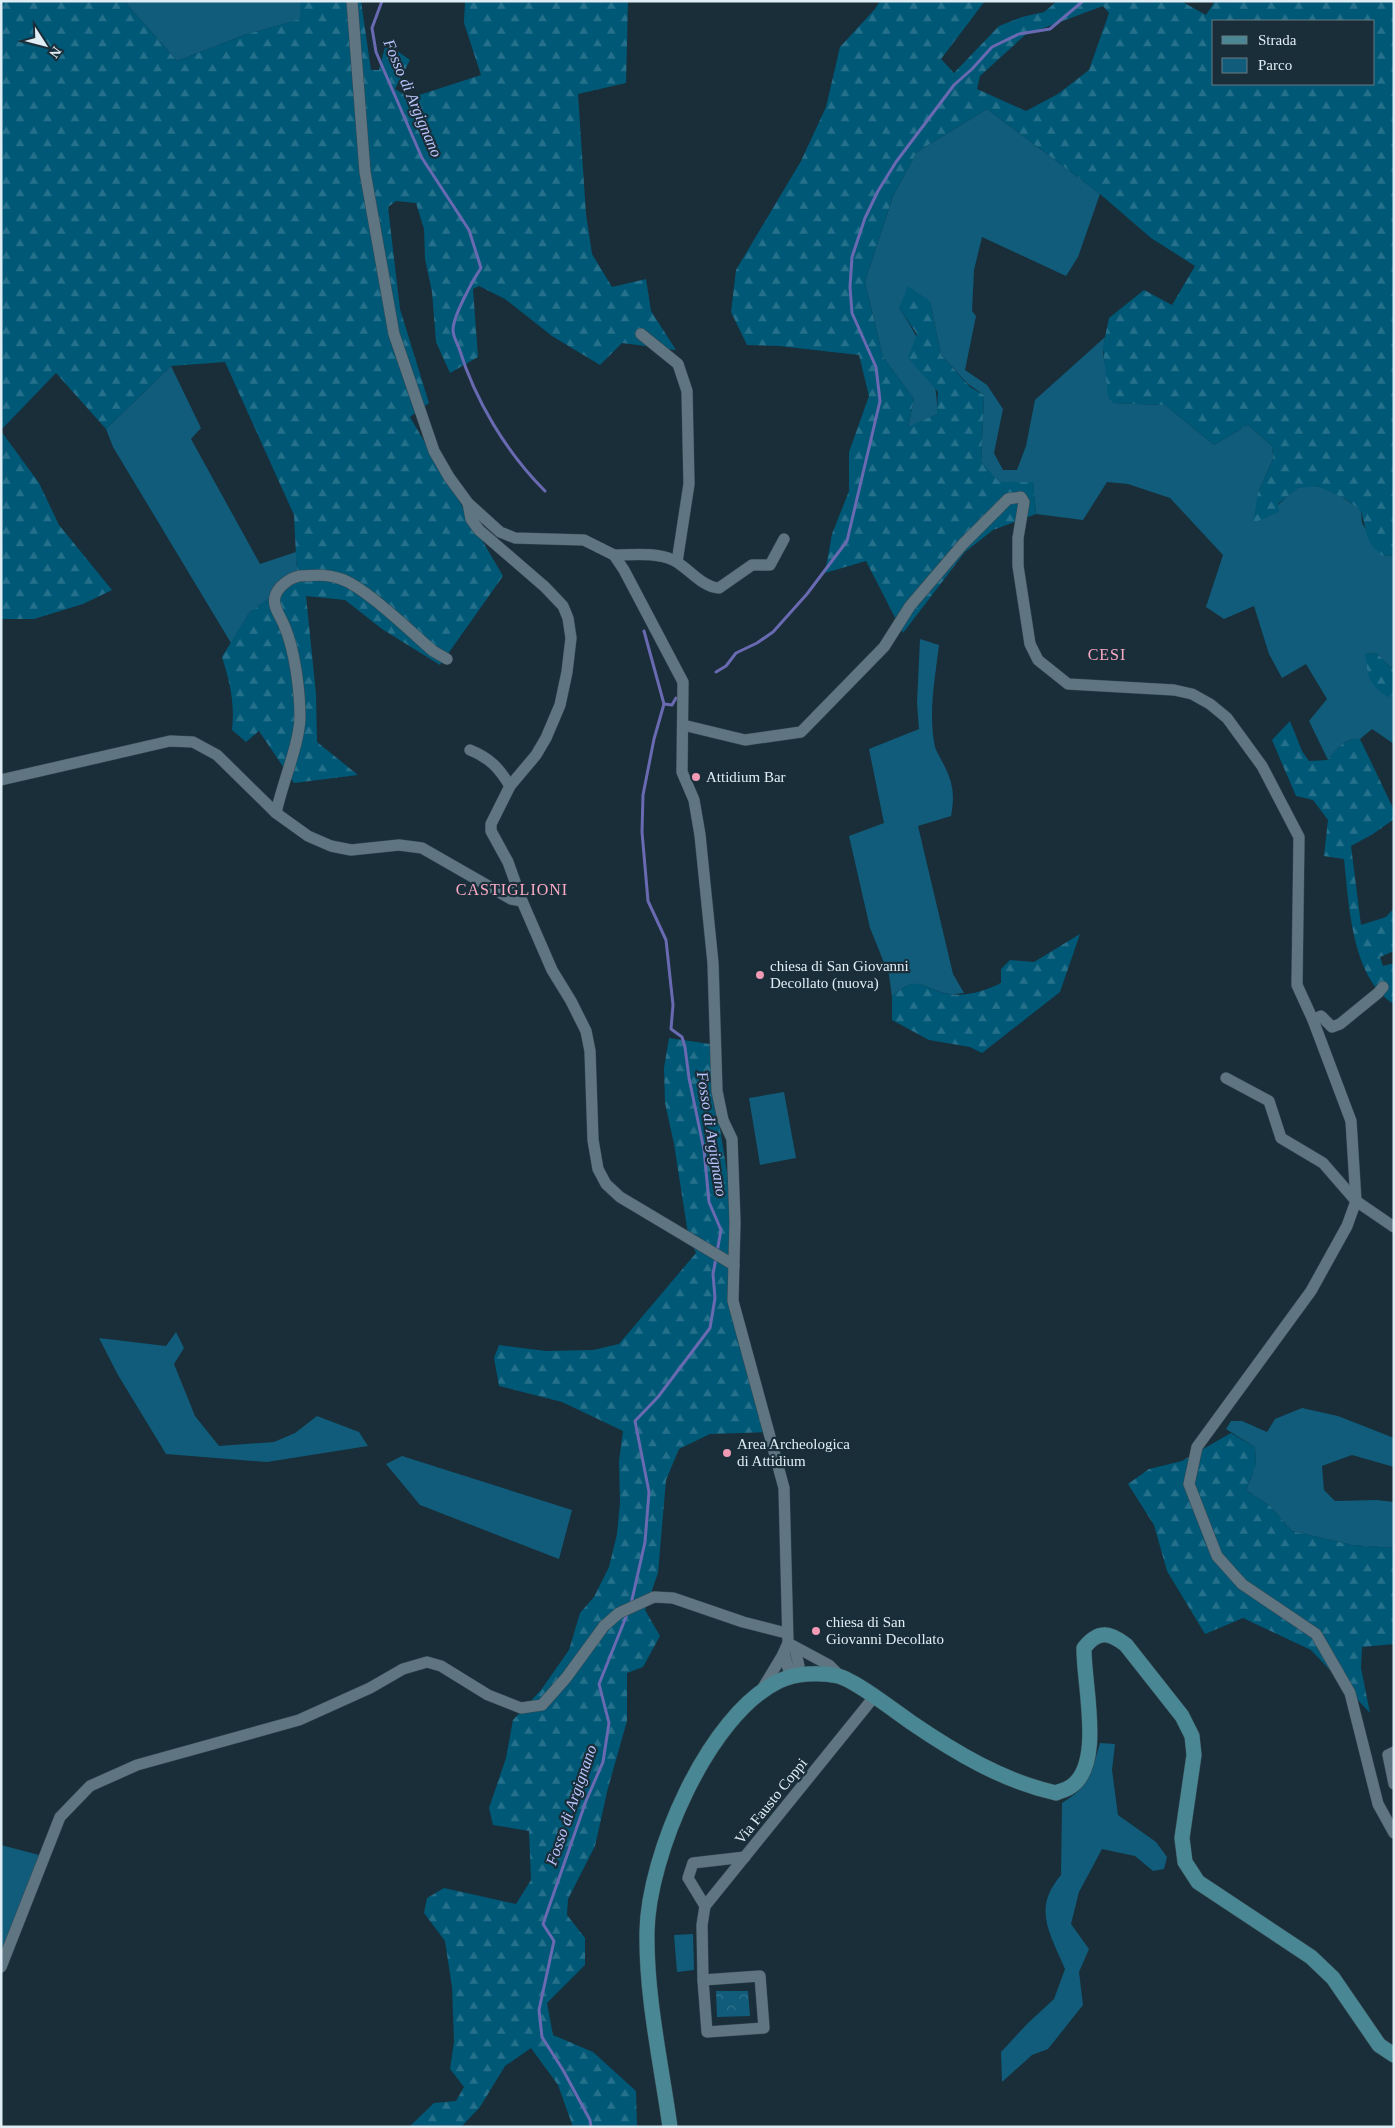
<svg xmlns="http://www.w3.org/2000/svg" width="1395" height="2128" font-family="Georgia,serif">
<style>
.green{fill:#105c7a}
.forest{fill:url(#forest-firs);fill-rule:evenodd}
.park{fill:url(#park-crowns)}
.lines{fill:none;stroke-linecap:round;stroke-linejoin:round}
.stream{stroke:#696ab1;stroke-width:3}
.minor-casing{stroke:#374a53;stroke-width:12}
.secondary-casing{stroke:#374a53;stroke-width:16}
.minor{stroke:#5f7682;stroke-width:11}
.secondary{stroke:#488793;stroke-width:15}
.poi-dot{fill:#f09ab6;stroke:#192e39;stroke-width:2}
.labels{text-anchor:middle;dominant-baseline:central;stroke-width:4.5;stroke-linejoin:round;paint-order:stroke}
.poi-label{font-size:15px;fill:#e0edf4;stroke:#192e39;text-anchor:start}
.street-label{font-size:15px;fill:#e0edf4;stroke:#192e39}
.water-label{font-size:16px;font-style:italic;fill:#bfc3fe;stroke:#192e39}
.neighbourhood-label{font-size:16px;letter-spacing:1px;fill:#fcabc5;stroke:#192e39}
</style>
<defs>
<pattern id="forest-firs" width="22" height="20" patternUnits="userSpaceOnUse" patternTransform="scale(1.25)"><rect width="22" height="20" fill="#005877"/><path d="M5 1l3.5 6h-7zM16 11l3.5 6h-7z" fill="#25708b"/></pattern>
<pattern id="park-crowns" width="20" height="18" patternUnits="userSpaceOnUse" patternTransform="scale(1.25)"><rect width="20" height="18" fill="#105c7a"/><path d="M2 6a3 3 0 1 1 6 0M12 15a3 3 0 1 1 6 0" fill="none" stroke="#32748e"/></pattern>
</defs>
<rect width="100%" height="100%" fill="#192e39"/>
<!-- green -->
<g class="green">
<polygon points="129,1 301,1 301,19 244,35 177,61 126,3"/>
<path d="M987 109 1100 194 1078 257 1066 276 982 237 974 270 972 311 976 316 965 370 987 385 1003 409 994 453 1003 470H1017L1026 446 1035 400 1105 337 1103 353 1113 403 1165 405 1214 445 1248 425 1272 446 1273 459 1258 493 1278 505C1284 500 1290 493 1296 489 1316 477 1346 498 1361 511L1362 523 1382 556 1394 555V667L1391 668 1377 653 1365 654 1388 696 1394 695V744L1372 729 1360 739C1345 737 1336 750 1328 760L1309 721 1327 699 1306 664 1282 678 1269 654 1254 606 1224 619 1206 607 1223 555 1170 498 1128 484 1107 482 1083 520 1036 514 1033 482 999 483 981 462 984 395 968 384 941 355 930 301 899 308C920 339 939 375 937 414L908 428 914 399 883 357 865 282 893 196 917 152Z"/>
<polygon points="171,366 201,428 191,439 260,564 296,552 297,578 249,613 231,643 113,447 106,429"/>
<path d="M920 639 939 645C935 679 928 713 935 747 937 753 941 759 944 765 953 783 955 795 951 816L918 826 953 974 964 993C959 993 953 995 949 994 923 989 917 972 892 997L889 975 870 928 849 836 884 823 869 749 919 729 917 703Z"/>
<polygon points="784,1092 796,1158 760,1165 749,1098"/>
<polygon points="176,1332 184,1348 174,1364 195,1416 219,1446 274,1442 295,1433 317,1416 359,1432 368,1446 267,1462 166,1454 118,1375 99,1338 166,1346"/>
<polygon points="1302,1408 1338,1416 1394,1438 1394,1467 1352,1455 1322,1466 1324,1490 1335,1501 1377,1500 1394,1502 1394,1548 1352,1545 1292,1531 1270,1506 1246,1490 1256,1466 1255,1447 1226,1429 1231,1421 1242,1421 1267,1432 1275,1419"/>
<polygon points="402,1456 572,1510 559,1559 420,1505 386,1464"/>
<path d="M1100 1743 1115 1744 1112 1770 1118 1815 1156 1842 1167 1857 1164 1869 1153 1871 1135 1856 1102 1849 1079 1892 1071 1924 1089 1949 1079 1972 1083 2005 1048 2049 1032 2055 1002 2082 1001 2052 1027 2024 1054 1999 1065 1969C1050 1933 1032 1909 1061 1875L1062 1803C1090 1786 1091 1773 1100 1743Z"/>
<polygon points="1,1845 43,1856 1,1960"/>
<polygon points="693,1934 694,1970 677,1972 674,1935"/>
</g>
<!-- forest -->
<g class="forest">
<path d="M1 1H129L126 3 177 61 244 35 300 19 301 1H361L371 70H379L386 43 410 60 395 89 410 98 481 75 464 23 465 1H628L626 83 578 94 586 214 592 254 612 287 646 279 651 311 676 350 622 343 600 365 552 336 505 299 479 286 473 289 478 357 450 373 436 342 432 292 425 259 424 229 416 203 396 201 388 207 400 309 429 403 410 417 503 576 440 665 382 629 345 600 306 596 316 694 317 742 358 775 294 783 259 731 246 742 232 730C235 704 230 682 222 657L249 613 297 577 294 515 225 362 171 366 106 429 56 373 1 430Z"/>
<path d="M880 1H985L941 59 954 73 999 26 1022 17 1044 12 1057 1H1181L1206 15 1215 1H1394V555L1382 556 1369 542 1361 511 1346 499 1317 486 1298 488 1278 504 1279 512 1253 523 1258 493 1273 459 1272 446 1248 425 1214 445 1165 405 1113 403 1108 397 1103 347 1109 318 1144 290 1172 305 1195 266 1151 238 1100 194 987 109 917 152 893 196 865 282 883 357 914 399 908 427 937 414 938 392 908 358 917 334 899 308 908 286 930 301 941 355 970 387 984 395 981 462 999 482H1033L1036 514 993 530 965 552 903 633 866 561 825 573 832 534 849 491V452L869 396 859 355 779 346 747 345 731 312 736 270 801 161 826 107 840 47 875 9ZM1103 6 1109 13 1089 70 1058 94 1026 111 977 89 980 76 1025 35ZM1214 21H1374V84H1214Z"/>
<polygon points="1,431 39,483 59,525 112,590 83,604 34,619 1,619"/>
<path d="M1377 653 1391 668 1394 667V695L1388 697C1368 684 1368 677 1365 654Z"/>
<path d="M1290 721 1302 751 1309 761 1328 760C1336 750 1345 737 1360 739L1394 810V819L1373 834 1351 846 1361 925 1386 917 1394 908V951L1380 957 1383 966 1394 963V1004C1351 978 1349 903 1344 859L1324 856 1328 820 1313 800 1296 796 1272 740Z"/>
<path d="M1080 934 1060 992 982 1053 970 1047 929 1040 892 1020V997C917 972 923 989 948 994 967 997 985 991 1001 983V969L1010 960 1034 962Z"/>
<polygon points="669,1038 710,1044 718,1116 729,1185 738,1302 774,1432 710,1434 679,1449 666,1480 658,1573 645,1610 660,1636 643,1667 627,1673 627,1721 608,1788 595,1846 568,1899 567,1915 585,1938 585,1965 547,2003 553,2035 593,2052 636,2091 637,2127 573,2127 558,2085 531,2048 505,2066 480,2107 461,2127 409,2127 434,2103 456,2101 464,2087 450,2069 454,2042 452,1987 445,1941 424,1913 427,1898 444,1888 516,1904 531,1880 529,1831 493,1825 489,1808 506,1758 513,1720 541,1690 569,1650 580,1613 594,1597 609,1567 617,1534 620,1503 619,1461 623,1431 562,1402 499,1386 494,1358 499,1345 546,1351 593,1350 619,1344 696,1253 688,1234 674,1144 665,1103 664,1068"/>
<polygon points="1231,1433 1255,1447 1256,1466 1246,1490 1270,1506 1292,1531 1352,1545 1394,1548 1394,1644 1362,1647 1361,1668 1370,1713 1311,1650 1243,1618 1205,1634 1167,1571 1154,1525 1128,1484 1149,1469 1182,1461"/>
</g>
<!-- park -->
<polygon class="park" points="716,1991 748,1991 750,2016 717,2017"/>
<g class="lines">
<!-- stream -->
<g class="stream">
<path d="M382 1 372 28 376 52 422 158 469 230 481 268C473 280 453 316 453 330 453 336 457 343 459 348 475 400 506 452 545 491"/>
<polyline points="644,631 664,704 654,739 643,795 642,832 648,901 666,940 673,1005 671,1029 682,1037 685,1047 689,1078 704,1150 709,1202 721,1230 717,1252"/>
<polyline points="716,672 726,666 736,653 757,643 773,632 807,594 847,541 880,401 876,367 852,313 850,287 852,257 865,218 878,191 896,162 954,85 972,69 992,47 1019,34 1050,29 1083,1"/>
<polyline points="664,704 672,705 676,698"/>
<polyline points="631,1604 645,1542 649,1492 635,1421 658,1397 710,1328 715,1298 713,1274 716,1258"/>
<polyline points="591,2127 590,2120 563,2070 542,2037 539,2010 554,1941 543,1924 586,1801 603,1762 609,1723 599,1684 628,1612"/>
</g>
<defs>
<g id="minor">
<polyline points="352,1 365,172 394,334 434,451 449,477 468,503 500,532 515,538 584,540 614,555 624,570 683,682 682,772 694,800 700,835 713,963 717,1091 723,1120 732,1139 735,1222 733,1301 784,1488 788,1643 782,1656 761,1691"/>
<polyline points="641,334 678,364 687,391 689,484 677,562"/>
<polyline points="468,503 471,519 479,530 545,587 563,606 568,618 571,638 567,672 560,705 546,738 536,755 510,786 491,824 491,831 508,862 522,901 552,970 571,1001 586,1031 590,1051 593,1140 598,1169 606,1184 620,1197 734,1265"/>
<path d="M614 555C632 555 656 552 673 560 688 567 701 587 719 588L752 565H770L784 539"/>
<polyline points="683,725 745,740 801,732 884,647 910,606 963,544 1008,499 1021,497 1024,502 1018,538 1018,566 1030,644 1038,660 1068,684 1174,690 1192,694 1210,704 1227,718 1262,766 1299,837 1297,985 1313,1020 1351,1121 1356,1201 1347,1226 1311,1291 1197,1447 1189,1484 1217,1556 1242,1584 1316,1634 1350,1693 1378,1804 1394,1833"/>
<path d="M470 750C490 758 499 768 510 786"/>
<polyline points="1,780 170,741 193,742 217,755 276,813 308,836 331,846 351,850 399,845 422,848 511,899 522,901"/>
<path d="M276 813C282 784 299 745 300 718 300 691 295 650 284 625 281 617 272 606 275 597 277 587 290 578 299 576 313 575 327 574 341 579 365 587 411 632 433 651L447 659"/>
<polyline points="1313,1020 1321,1016 1332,1027 1340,1024 1378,993 1383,987"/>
<polyline points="1226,1078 1269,1101 1281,1138 1323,1163 1356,1201 1394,1227"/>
<polyline points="788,1643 829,1665 840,1676"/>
<polyline points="784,1653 788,1668 796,1676 799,1666 795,1649"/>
<polyline points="1394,1752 1388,1755 1394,1784"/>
<polyline points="705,1906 874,1697"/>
<polyline points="1,1967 60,1817 90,1786 137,1765 299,1720 370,1688 403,1669 427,1662 441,1666 488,1695 521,1708 542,1705 566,1678 604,1626 619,1613 654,1597 673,1598 743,1622 786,1633"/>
<polygon points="760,1976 764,2028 707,2032 703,1980"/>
<polyline points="703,1980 702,1925 705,1906 688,1878 693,1863 745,1857"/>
</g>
<path id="secondary" d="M670 2127C661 2063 646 1996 647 1932 648 1856 708 1715 779 1681 796 1673 819 1672 838 1676 855 1680 896 1712 912 1723 956 1753 1003 1781 1056 1793 1060 1791 1066 1790 1070 1787 1105 1766 1083 1682 1084 1648 1098 1630 1109 1632 1126 1645L1182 1716 1192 1736 1194 1755 1182 1838 1185 1862 1198 1882 1311 1957 1333 1978 1379 2045 1394 2055"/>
</defs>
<!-- minor casing -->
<use href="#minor" class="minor-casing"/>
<!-- secondary casing -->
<use href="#secondary" class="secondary-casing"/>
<!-- minor -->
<use href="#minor" class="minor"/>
<!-- secondary -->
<use href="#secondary" class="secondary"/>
</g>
<!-- markers -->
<g class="poi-dot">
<circle cx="696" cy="777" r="5"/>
<circle cx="760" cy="975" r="5"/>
<circle cx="727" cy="1453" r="5"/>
<circle cx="816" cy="1631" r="5"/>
</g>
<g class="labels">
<!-- poi labels -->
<g class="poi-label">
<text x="706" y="777">Attidium Bar</text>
<text x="770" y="966">chiesa di San Giovanni<tspan x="770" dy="17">Decollato (nuova)</tspan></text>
<text x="737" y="1444">Area Archeologica<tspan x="737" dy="17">di Attidium</tspan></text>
<text x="826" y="1622">chiesa di San<tspan x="826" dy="17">Giovanni Decollato</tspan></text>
</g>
<!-- street labels -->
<g class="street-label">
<text transform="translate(771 1801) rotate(-51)">Via Fausto Coppi</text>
</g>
<!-- water labels -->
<g class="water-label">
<text transform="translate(413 98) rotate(67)">Fosso di Argignano</text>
<text transform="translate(712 1134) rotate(81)">Fosso di Argignano</text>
<text transform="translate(571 1805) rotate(-71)">Fosso di Argignano</text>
</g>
<!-- neighbourhood labels -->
<g class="neighbourhood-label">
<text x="1107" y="654">CESI</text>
<text x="512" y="889">CASTIGLIONI</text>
</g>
</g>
<!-- border -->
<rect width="1395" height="2128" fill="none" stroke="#e0edf4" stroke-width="5"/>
<!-- legend -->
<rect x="1212" y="20" width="162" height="65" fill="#192e39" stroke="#697a84"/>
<rect x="1222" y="36" width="25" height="8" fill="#488793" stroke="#697a84"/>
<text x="1258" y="45" font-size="15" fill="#e0edf4">Strada</text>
<rect x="1222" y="58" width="25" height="15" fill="#105c7a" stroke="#697a84"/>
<text x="1258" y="70" font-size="15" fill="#e0edf4">Parco</text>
<!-- north arrow -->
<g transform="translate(45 45) rotate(126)" stroke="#192e39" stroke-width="4" paint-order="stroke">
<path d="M0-4L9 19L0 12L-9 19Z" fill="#e0edf4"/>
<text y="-8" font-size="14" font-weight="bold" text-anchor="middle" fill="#e0edf4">N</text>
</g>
</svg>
